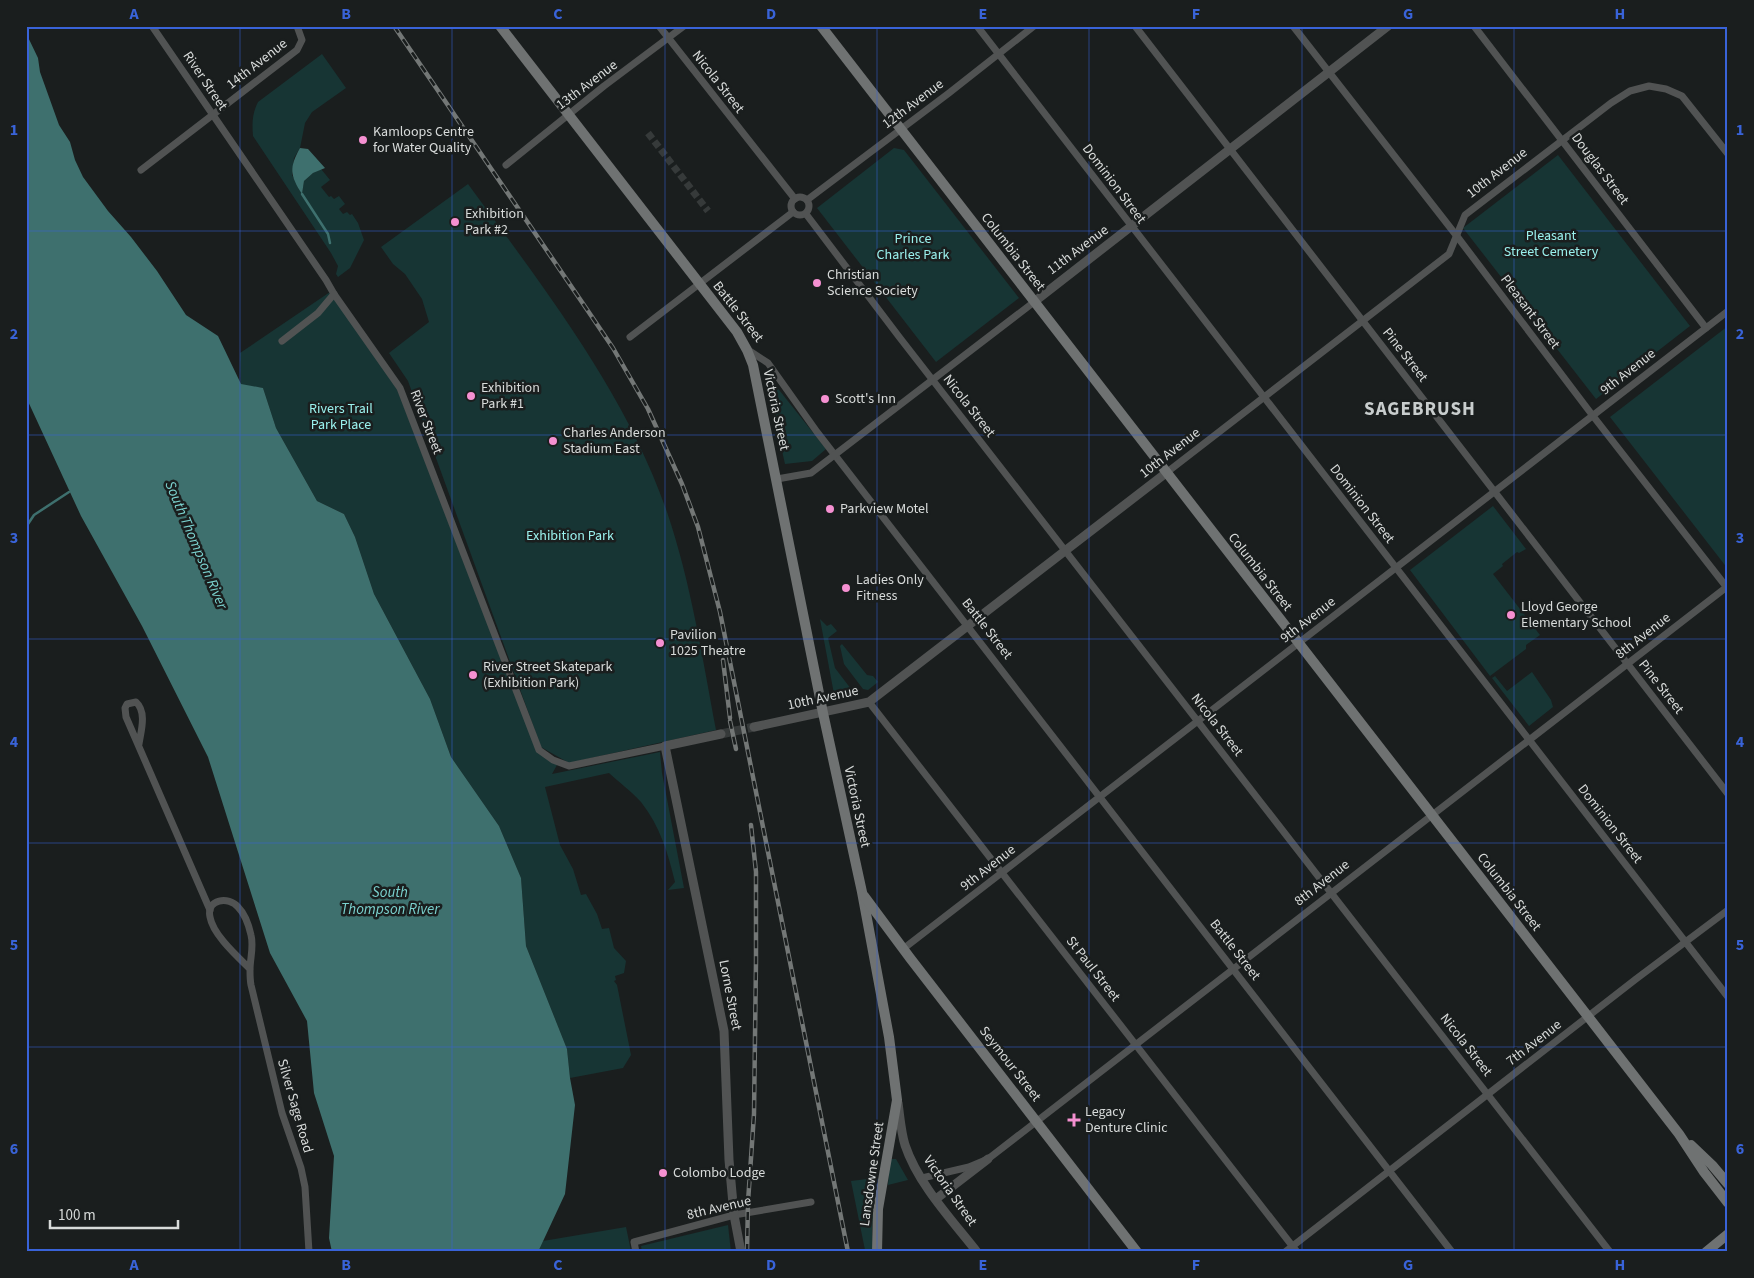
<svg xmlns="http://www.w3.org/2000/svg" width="1754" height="1278" font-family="'Source Sans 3',sans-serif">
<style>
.green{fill:#173534}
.water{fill:#3e706e}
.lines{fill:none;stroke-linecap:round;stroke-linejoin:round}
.stream{stroke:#3e706e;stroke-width:2.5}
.minor-tunnel{stroke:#363a3a;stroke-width:7;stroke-dasharray:7 3.5;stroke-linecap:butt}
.tertiary-tunnel{stroke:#363a3a;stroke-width:9;stroke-dasharray:9 4.5;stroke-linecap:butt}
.minor{stroke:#515353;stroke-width:7}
.tertiary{stroke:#515353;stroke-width:9}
.secondary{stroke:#6f7272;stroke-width:10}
.rail-casing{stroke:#737776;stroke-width:4.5}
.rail{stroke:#1a1e1e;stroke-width:2.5;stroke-dasharray:8;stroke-linecap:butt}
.grid{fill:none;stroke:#3963d8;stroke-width:1;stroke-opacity:0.55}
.poi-dot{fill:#f590d1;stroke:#1a1e1e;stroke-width:2}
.labels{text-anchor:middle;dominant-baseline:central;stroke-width:5;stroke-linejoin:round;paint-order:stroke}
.street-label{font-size:14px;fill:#d8dbda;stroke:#1a1e1e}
.poi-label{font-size:14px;fill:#d8dbda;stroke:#1a1e1e;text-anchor:start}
.park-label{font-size:14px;fill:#9af1ed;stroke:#1a1e1e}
.water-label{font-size:15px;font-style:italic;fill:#7bd2cf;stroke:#1a1e1e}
.district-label{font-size:19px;font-weight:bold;letter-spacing:1px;fill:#c8cdcd;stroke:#1a1e1e}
.neatline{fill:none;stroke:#3963d8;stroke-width:2}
.grid-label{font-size:16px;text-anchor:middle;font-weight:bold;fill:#3963d8}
</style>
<rect width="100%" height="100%" fill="#1a1e1e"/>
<!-- green -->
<g class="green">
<path d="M322 54 346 88 312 112 305 123 300 148 294 158 292 175 302 193 304 181 313 173 321 169 330 180 321 187 329 197 331 196 334 199 339 196 345 204 339 209 343 214 347 212 350 215 352 214 358 223 364 240 350 268 338 277 336 274 338 266 331 253 253 136C252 123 252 114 258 102Z"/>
<polygon points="894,148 904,150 1019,298 936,362 817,208"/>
<polygon points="1558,155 1690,326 1596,399 1463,228"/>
<path d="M468 184C543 287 625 391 667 512 691 583 702 656 716 730L569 763 541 747 408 381 389 353 429 322 422 299 405 274 393 264 381 247Z"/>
<path d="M330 292 397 389 537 752 557 765 552 774 660 752 662 773 684 888 668 890 675 882C668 853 660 826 641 802 632 792 619 782 609 773L545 787 560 845 573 869 581 895 586 894 597 914 602 929 609 928 614 948 626 961 624 973 615 976 616 980 614 981 617 985 631 1055 623 1068 570 1078 567 1049 526 946 521 878 499 826 451 757 430 699 374 594 355 537 344 514 317 501 276 428 263 388 241 385 240 353Z"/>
<polygon points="1728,326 1728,569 1610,417"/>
<polygon points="764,371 826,449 812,461 785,464"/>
<polygon points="1493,506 1526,549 1519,553 1517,552 1502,564 1503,566 1493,574 1540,635 1526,645 1526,649 1490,676 1410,570"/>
<polygon points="820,619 827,626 831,624 837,631 828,638 835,668 851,689 850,695 840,699 834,694"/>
<polygon points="842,644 867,675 873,676 878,682 868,690 863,689 844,664 840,646"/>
<polygon points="1532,672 1551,700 1553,707 1529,726 1492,678 1495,676 1507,691"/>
<polygon points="890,1159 896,1159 908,1180 888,1185"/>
<polygon points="875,1178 872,1230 873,1252 864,1252 865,1250 851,1181"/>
<polygon points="728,1225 731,1252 642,1252 641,1246"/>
<polygon points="626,1227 631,1251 628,1252 538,1252 543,1241"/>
</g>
<!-- water -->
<g class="water">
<polygon points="26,33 38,58 40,72 59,125 70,142 75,160 83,177 108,211 131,237 157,271 186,315 218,336 241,384 263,388 276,428 317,501 344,514 355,537 374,594 430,699 451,757 499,826 521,878 526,946 567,1049 570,1078 575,1105 565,1194 538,1252 332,1252 329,1238 334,1156 314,1093 307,1021 270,953 208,757 142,626 81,516 26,397"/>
<path d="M300 148 308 149 325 168 313 173 304 181 302 194C290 175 289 168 300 148Z"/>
</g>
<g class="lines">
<!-- stream -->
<g class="stream">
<polyline points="302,194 328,234 330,243"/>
<polyline points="26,527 34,515 69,492"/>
</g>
<!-- minor-tunnel -->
<polyline class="minor-tunnel" points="648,133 708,211"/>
<!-- tertiary-tunnel -->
<polyline class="tertiary-tunnel" points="721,734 754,727"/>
<!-- minor -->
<g class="minor">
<polyline points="152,26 326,280 334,294 400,388 539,750 553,760 569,766 665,746"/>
<polyline points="659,26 795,199"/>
<polyline points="977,26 1728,997"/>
<polyline points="1135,26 1728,794"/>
<polyline points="1293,26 1456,235 1593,416 1728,589"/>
<polyline points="1474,26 1706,328"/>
<polyline points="506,165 604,86 684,26"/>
<polyline points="141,170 297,50 302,40 297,26"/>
<circle cx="800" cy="206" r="9"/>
<polyline points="807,200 949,93 1034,26"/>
<polyline points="806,214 900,338 1610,1252"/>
<polyline points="630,337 793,212"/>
<polyline points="282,341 318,313 334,294"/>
<polyline points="748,350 768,363 817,432 1452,1252"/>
<polyline points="1166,473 1449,254 1465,215 1611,103 1630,91 1649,86 1666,89 1682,96 1728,154"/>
<polyline points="777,479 811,473 1034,302"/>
<polyline points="869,702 1297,1252"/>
<path d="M139 744C141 731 147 712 136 702L127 704 125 708 126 717 210 910"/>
<polyline points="903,949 1728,311"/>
<path d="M250 969C238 957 213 935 210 917 206 899 229 896 238 907 245 914 249 926 251 935 254 947 250 958 250 970 250 975 250 980 251 985L282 1113 301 1168 305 1187 309 1252"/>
<polyline points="922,1178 969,1167 988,1159 1728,586"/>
<polyline points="636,1252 634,1242 734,1215 811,1202"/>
<polyline points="1285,1252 1636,979 1728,910"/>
</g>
<!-- tertiary -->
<g class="tertiary">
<polyline points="1034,302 1388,26"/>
<polyline points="754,727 869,702 1166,473"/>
<polyline points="721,734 665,746 724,1031 729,1160 734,1215 741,1252"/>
<path d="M898 1103C900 1117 901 1132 905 1145 918 1184 952 1220 977 1252"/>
<polyline points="936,1199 988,1159"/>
</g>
<!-- secondary -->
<g class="secondary">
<polyline points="500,26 737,332 747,350 753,365 823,713 862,892 889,1037 897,1100 878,1209 877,1252"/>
<polyline points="821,26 1679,1134 1704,1172 1728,1203"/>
<polyline points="864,896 910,958 1137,1252"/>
<polyline points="1691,1145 1712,1165 1728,1184"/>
<polyline points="1706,1252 1728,1234"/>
</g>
<defs>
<g id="rail">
<polyline points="394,26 588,311 613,348 648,409 682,484 698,527 720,612 848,1252"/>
<polyline points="723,660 730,718"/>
<polyline points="730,721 736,749"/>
<polyline points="747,1252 748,1202 754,1114 756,961 756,872 751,825"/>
</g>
</defs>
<!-- rail casing -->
<use href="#rail" class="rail-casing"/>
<!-- rail -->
<use href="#rail" class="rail"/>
</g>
<!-- grid -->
<path class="grid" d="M240 26V1252M452 26V1252M665 26V1252M877 26V1252M1089 26V1252M1302 26V1252M1514 26V1252M26 231H1728M26 435H1728M26 639H1728M26 843H1728M26 1047H1728"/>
<!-- markers -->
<g class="poi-dot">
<circle cx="363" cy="140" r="5"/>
<circle cx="455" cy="222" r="5"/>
<circle cx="817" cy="283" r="5"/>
<circle cx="471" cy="396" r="5"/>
<circle cx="825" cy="399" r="5"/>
<circle cx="553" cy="441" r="5"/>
<circle cx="830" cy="509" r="5"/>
<circle cx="846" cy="588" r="5"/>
<circle cx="1511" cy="615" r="5"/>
<circle cx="660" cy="643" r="5"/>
<circle cx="473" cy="675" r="5"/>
<path d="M1071.5 1112.5h5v5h5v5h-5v5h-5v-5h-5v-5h5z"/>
<circle cx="663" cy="1173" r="5"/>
</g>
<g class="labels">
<!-- street labels -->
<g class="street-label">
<text transform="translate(257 64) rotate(-38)">14th Avenue</text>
<text transform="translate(205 81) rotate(56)">River Street</text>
<text transform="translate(718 82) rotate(52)">Nicola Street</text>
<text transform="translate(587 85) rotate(-37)">13th Avenue</text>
<text transform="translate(913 104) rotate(-37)">12th Avenue</text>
<text transform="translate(1600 169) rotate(53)">Douglas Street</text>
<text transform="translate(1497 173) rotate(-38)">10th Avenue</text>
<text transform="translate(1114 184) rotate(53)">Dominion Street</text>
<text transform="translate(1078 250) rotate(-37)">11th Avenue</text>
<text transform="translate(1013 252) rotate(52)">Columbia Street</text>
<text transform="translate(738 312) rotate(52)">Battle Street</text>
<text transform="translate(1530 312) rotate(53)">Pleasant Street</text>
<text transform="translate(1405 355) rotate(52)">Pine Street</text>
<text transform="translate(1628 372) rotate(-38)">9th Avenue</text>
<text transform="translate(969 406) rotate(52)">Nicola Street</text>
<text transform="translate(776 410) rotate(78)">Victoria Street</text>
<text transform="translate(426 422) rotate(69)">River Street</text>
<text transform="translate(1170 453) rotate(-38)">10th Avenue</text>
<text transform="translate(1362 504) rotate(52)">Dominion Street</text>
<text transform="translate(1260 572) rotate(52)">Columbia Street</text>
<text transform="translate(1308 620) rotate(-38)">9th Avenue</text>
<text transform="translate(987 629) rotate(52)">Battle Street</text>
<text transform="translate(1643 636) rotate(-38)">8th Avenue</text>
<text transform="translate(1661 687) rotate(52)">Pine Street</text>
<text transform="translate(823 698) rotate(-12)">10th Avenue</text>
<text transform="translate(1217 725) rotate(52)">Nicola Street</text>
<text transform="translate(857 807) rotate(78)">Victoria Street</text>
<text transform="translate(1610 824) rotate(52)">Dominion Street</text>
<text transform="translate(988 868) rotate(-38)">9th Avenue</text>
<text transform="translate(1322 883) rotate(-38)">8th Avenue</text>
<text transform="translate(1509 892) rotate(52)">Columbia Street</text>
<text transform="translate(1235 950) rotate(52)">Battle Street</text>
<text transform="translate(1093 969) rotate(52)">St Paul Street</text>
<text transform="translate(730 995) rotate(79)">Lorne Street</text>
<text transform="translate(1534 1043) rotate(-38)">7th Avenue</text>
<text transform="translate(1466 1045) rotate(52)">Nicola Street</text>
<text transform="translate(1010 1064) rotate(52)">Seymour Street</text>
<text transform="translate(295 1106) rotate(74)">Silver Sage Road</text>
<text transform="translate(872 1174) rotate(-82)">Lansdowne Street</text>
<text transform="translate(950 1191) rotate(55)">Victoria Street</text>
<text transform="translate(719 1208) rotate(-13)">8th Avenue</text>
</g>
<!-- poi labels -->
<g class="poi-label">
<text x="373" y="132">Kamloops Centre<tspan x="373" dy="16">for Water Quality</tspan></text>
<text x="465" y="214">Exhibition<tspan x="465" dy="16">Park #2</tspan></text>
<text x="827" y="275">Christian<tspan x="827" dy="16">Science Society</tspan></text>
<text x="481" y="388">Exhibition<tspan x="481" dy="16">Park #1</tspan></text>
<text x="835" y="399">Scott's Inn</text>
<text x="563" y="433">Charles Anderson<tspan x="563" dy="16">Stadium East</tspan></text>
<text x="840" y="509">Parkview Motel</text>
<text x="856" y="580">Ladies Only<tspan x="856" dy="16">Fitness</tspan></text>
<text x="1521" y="607">Lloyd George<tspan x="1521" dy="16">Elementary School</tspan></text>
<text x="670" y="635">Pavilion<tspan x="670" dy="16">1025 Theatre</tspan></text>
<text x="483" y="667">River Street Skatepark<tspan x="483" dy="16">(Exhibition Park)</tspan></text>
<text x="1085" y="1112">Legacy<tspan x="1085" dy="16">Denture Clinic</tspan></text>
<text x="673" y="1173">Colombo Lodge</text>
</g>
<!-- park labels -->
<g class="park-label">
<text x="1551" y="236">Pleasant<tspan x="1551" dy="16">Street Cemetery</tspan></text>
<text x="913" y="239">Prince<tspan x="913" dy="16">Charles Park</tspan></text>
<text x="341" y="409">Rivers Trail<tspan x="341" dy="16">Park Place</tspan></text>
<text x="570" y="536">Exhibition Park</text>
</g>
<!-- water labels -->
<g class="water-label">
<text transform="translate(196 545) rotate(67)">South Thompson River</text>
<text x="390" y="892">South<tspan x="390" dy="17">Thompson River</tspan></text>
</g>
<!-- district labels -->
<g class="district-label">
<text x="1420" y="409">SAGEBRUSH</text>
</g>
</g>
<!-- border -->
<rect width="1754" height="1278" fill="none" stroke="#1a1e1e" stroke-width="55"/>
<!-- scale -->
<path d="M50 1220v8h128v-8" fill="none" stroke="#d8dbda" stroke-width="2.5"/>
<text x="58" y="1220" font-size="15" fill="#d8dbda" stroke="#1a1e1e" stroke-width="4" paint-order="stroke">100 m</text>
<rect x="28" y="28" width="1698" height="1222" class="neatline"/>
<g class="grid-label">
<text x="134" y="19">A</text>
<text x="346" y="19">B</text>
<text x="558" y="19">C</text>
<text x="771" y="19">D</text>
<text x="983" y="19">E</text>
<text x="1196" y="19">F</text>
<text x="1408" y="19">G</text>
<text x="1620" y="19">H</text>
<text x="14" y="135">1</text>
<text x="1740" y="135">1</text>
<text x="14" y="339">2</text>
<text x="1740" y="339">2</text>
<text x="14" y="543">3</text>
<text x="1740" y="543">3</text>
<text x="14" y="747">4</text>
<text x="1740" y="747">4</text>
<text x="14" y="950">5</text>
<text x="1740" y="950">5</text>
<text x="14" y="1154">6</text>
<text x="1740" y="1154">6</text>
<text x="134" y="1270">A</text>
<text x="346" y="1270">B</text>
<text x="558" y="1270">C</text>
<text x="771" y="1270">D</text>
<text x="983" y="1270">E</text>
<text x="1196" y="1270">F</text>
<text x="1408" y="1270">G</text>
<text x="1620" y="1270">H</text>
</g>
</svg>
